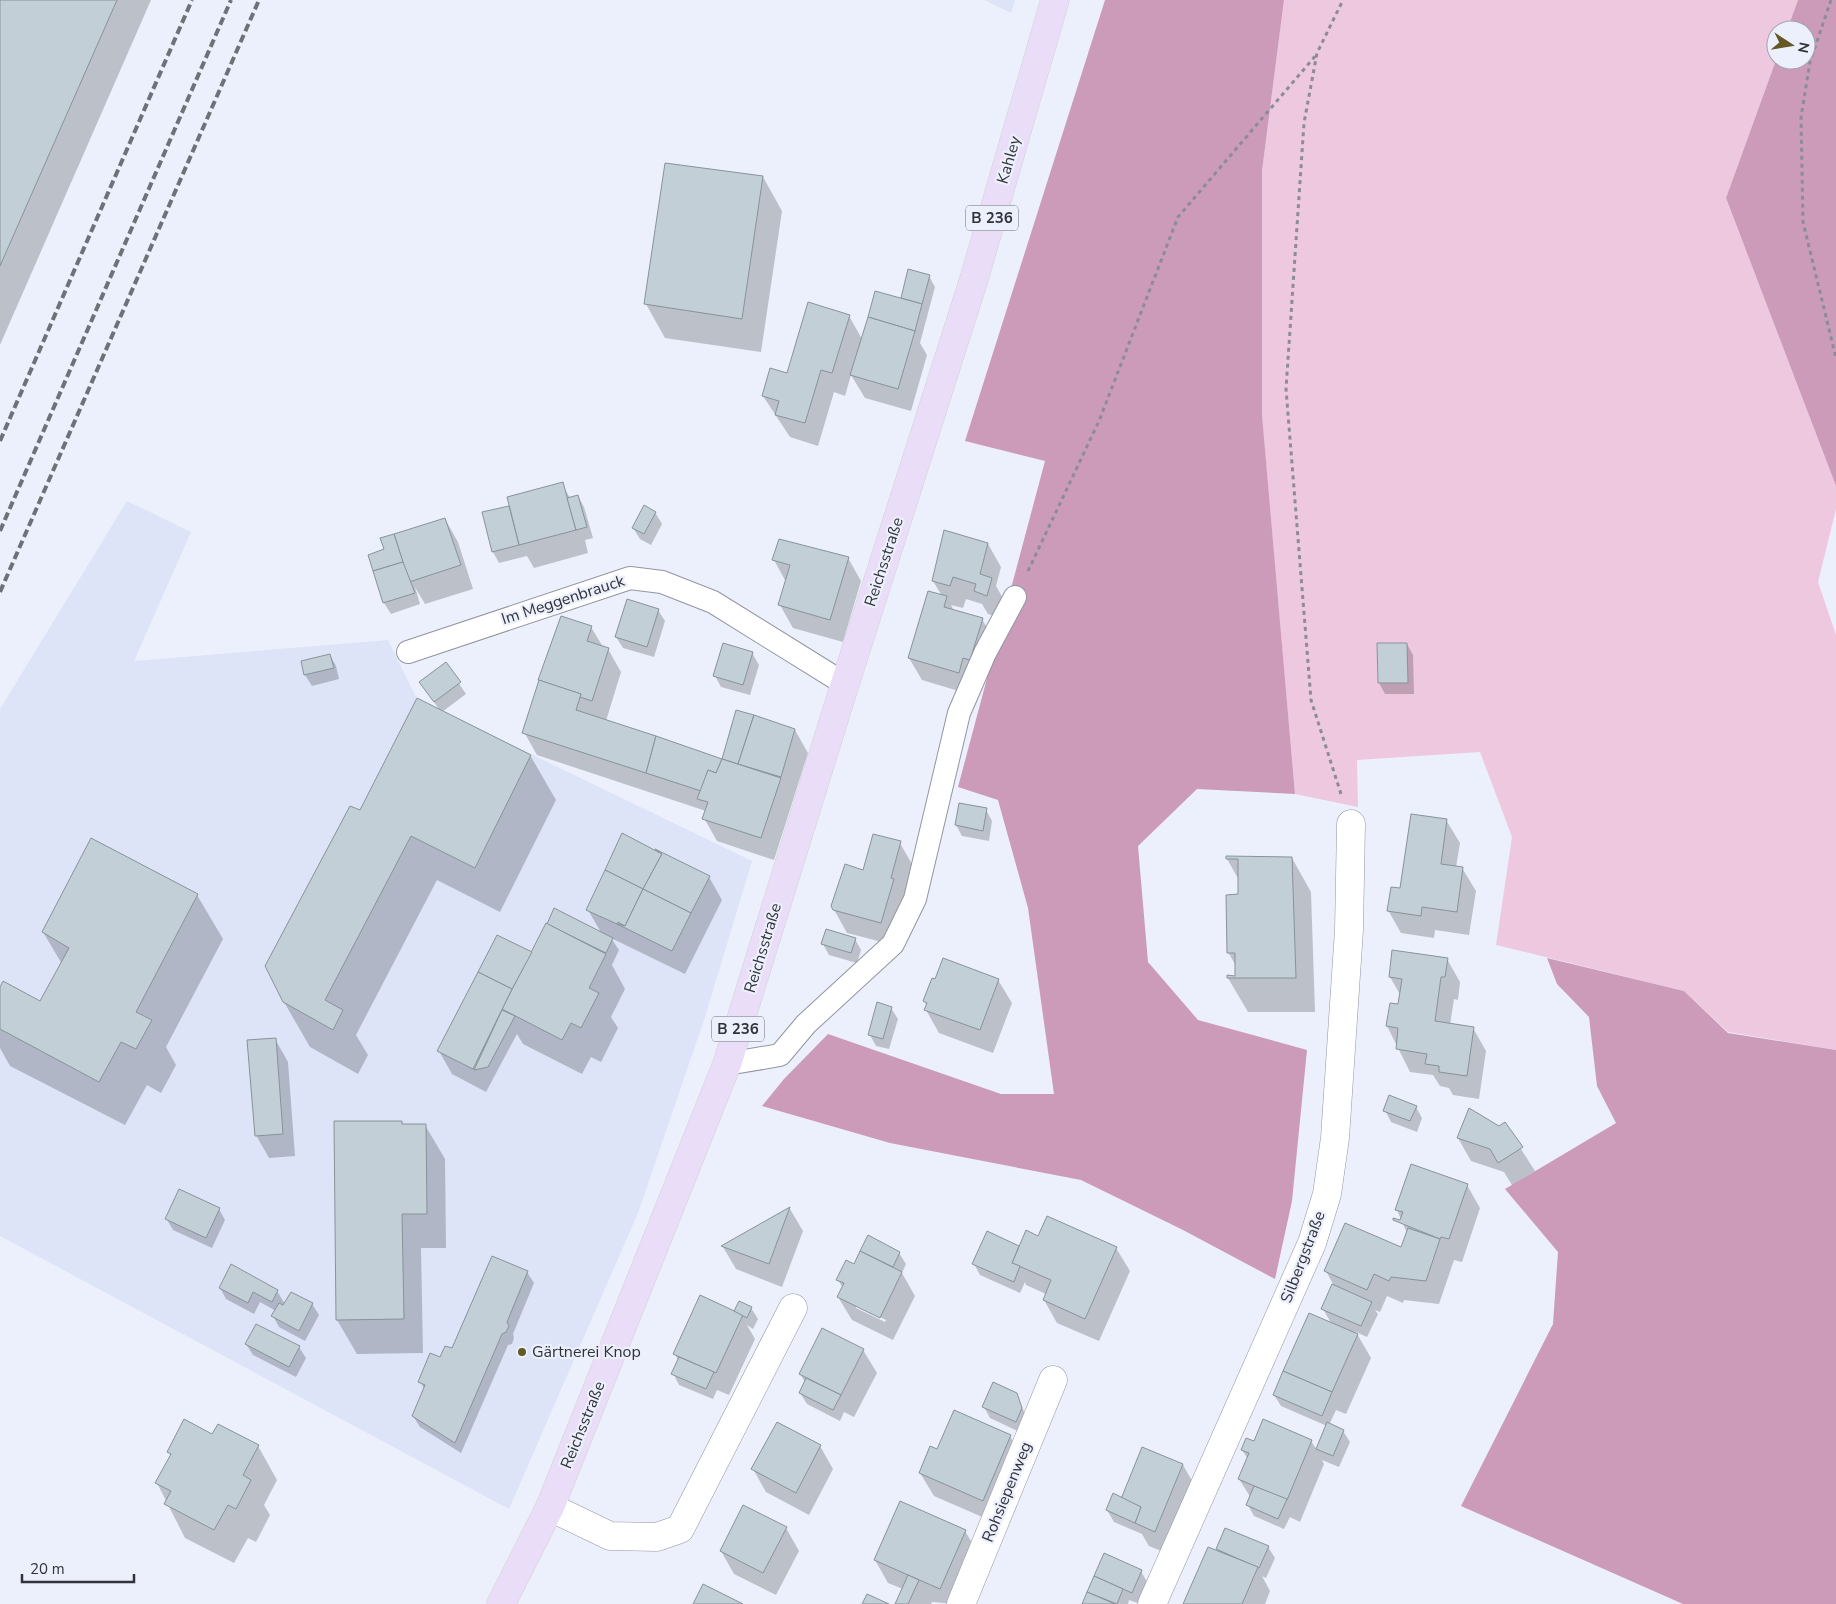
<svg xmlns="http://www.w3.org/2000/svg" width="1836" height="1604" font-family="'Nunito Sans',sans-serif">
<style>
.built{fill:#dde4f7}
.green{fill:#eec8df}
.forest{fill:#cb9bb9}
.shadow{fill:#0003;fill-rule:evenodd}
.building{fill:#c3cfd7;stroke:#87929a}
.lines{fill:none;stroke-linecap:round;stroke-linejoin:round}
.lane-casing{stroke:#9296a1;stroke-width:24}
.street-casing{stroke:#9296a1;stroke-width:29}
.primary-casing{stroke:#d2d2d3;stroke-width:29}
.path{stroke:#8b8d96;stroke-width:3;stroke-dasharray:4 4;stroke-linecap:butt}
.lane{stroke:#fff;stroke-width:22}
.street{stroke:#fff;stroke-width:28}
.primary{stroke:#e9ddf7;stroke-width:28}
.rail{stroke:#6f7178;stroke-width:4;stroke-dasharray:8 4;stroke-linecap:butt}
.poi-dot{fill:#645926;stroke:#ecf0fc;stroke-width:2}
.labels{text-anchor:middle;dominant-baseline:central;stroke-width:4.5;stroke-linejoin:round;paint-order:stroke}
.shield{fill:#ecf0fc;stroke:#6a6c73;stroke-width:1}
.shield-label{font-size:15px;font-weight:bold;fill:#323338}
.street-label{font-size:16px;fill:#323338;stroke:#ecf0fc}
.poi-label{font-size:16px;fill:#323338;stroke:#ecf0fc;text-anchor:start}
</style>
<rect width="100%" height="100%" fill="#ecf0fc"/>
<!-- built -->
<g class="built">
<polygon points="984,0 1015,0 1011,13"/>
<polygon points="127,501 191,532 134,661 388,640 417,699 752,861 705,1017 638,1213 509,1509 0,1236 0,709"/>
</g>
<!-- green -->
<polygon class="green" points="1284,0 1798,0 1787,30 1776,30 1776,60 1726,198 1836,486 1836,509 1818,582 1836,635 1836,1050 1728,1032 1684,991 1496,945 1512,837 1480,752 1357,760 1358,807 1295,794 1262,417 1262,171"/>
<!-- forest -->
<g class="forest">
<polygon points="1105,0 1284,0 1262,171 1262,415 1295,794 1197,789 1138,846 1148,962 1198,1020 1307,1050 1292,1201 1275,1279 1183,1230 1081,1180 890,1143 762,1106 784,1079 828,1034 1001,1094 1054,1094 1028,908 998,800 958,787 1045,461 965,441"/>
<polygon points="1798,0 1836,0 1836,486 1726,198 1776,60 1806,60 1806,30 1787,30"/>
<polygon points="1547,958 1684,991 1728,1033 1836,1050 1836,1604 1683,1604 1461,1506 1553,1324 1558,1252 1505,1189 1616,1123 1597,1086 1589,1017 1557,984"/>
</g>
<!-- shadow -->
<g class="shadow">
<polygon points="0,0 151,0 0,345"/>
<polygon points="763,177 782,211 761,352 665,338 646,304"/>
<polygon points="909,271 929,276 935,287 920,343 927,355 911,411 865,398 851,375 845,396 834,392 818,446 790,437 763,396 849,316 862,339 902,300"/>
<polygon points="562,484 570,498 578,496 584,507 593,538 585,540 588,553 534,568 527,556 499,563 493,552 483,513 511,507"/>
<polygon points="655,512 662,524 651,545 640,539 633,528"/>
<polygon points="445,519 458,542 473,589 425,604 415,587 420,604 391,614 384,603 370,555 385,550"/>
<polygon points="988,544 1001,567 996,586 1005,602 1000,618 988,614 982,604 966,599 963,608 951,605 954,611 982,619 995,642 972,695 922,680 909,658 942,596 933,581"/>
<polygon points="848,558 861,581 843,642 793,628 780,605 786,582 774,560"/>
<polygon points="658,610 665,621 654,657 623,648 616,637"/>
<polygon points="591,627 603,647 608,649 621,672 606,721 723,760 737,711 795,730 808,753 774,860 717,841 704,818 706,811 537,755 524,732 555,632"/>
<polygon points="1407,644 1413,655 1414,694 1385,694 1379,683"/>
<polygon points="752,653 759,665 750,695 721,687 715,676"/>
<polygon points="330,655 336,666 339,679 312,686 305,675 302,662"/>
<polygon points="446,664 466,694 442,712 530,755 556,800 500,912 437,880 356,1035 368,1055 358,1074 310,1047 284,1002 361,812 440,711 421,682"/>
<polygon points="986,810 992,821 989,841 962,836 956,825"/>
<polygon points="1446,820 1460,843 1456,867 1462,868 1476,891 1469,935 1435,930 1434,938 1401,933 1388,910"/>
<polygon points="900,843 913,866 894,945 847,933 832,906"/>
<polygon points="1292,858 1311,892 1315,1012 1248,1012 1228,978 1236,977 1236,966 1228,952 1239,896 1239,880 1227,859"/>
<polygon points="709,877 722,900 685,974 611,938 619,950 612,965 625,989 611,1017 618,1028 601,1062 591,1057 582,1074 523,1044 517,1034 486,1092 452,1074 439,1051 532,953 546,925 602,934 588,910"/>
<polygon points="197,895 223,939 166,1047 176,1065 161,1093 147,1085 125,1125 10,1066 0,1048 0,990 40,1003 62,964 43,932"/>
<polygon points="855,939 861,950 857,963 829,955 823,944"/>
<polygon points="1447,959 1460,982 1458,1000 1454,999 1450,1025 1473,1028 1486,1051 1479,1099 1453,1095 1449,1088 1440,1086 1433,1075 1410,1072 1387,1026 1399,1005 1401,996 1390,977"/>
<polygon points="998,980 1012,1003 993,1053 939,1033 926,1010 927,1006 924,1001"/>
<polygon points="891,1008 898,1019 889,1049 876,1046 870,1035"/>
<polygon points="275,1039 288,1062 295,1156 269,1158 256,1135"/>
<polygon points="1416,1107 1422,1118 1417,1132 1391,1122 1385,1110"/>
<polygon points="402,1122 403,1125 425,1125 445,1159 446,1248 421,1248 423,1353 357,1354 337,1320"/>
<polygon points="1505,1124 1535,1171 1512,1185 1504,1172 1471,1161 1458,1138"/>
<polygon points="1467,1185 1480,1208 1462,1262 1454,1260 1439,1304 1404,1300 1403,1303 1387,1296 1380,1312 1375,1310 1378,1314 1367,1337 1356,1332 1371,1358 1346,1414 1336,1410 1329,1425 1343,1431 1350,1442 1339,1467 1322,1460 1324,1464 1300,1522 1290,1517 1284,1529 1254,1516 1248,1505 1251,1498 1239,1479 1248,1459 1242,1450 1254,1442 1311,1441 1317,1450 1327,1426 1281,1406 1274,1395 1331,1323 1323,1309 1333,1284 1326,1271 1402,1249 1407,1233 1397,1210"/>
<polygon points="219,1209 225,1220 212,1248 173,1230 166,1218"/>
<polygon points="790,1209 803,1231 782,1287 736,1269 723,1247"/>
<polygon points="988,1233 1020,1247 1038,1237 1116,1248 1130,1271 1099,1341 1057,1323 1044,1300 1046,1294 1026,1285 1025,1282 1020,1293 980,1275 974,1264"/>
<path d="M869 1237 899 1253 906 1264 902 1273 915 1296 893 1340 852 1320 838 1297 843 1288 838 1280 854 1266ZM856 1305 886 1320 885 1322 856 1308Z"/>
<polygon points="527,1272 534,1283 513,1334 514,1338 512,1344 508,1345 461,1453 420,1427 413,1416 424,1389 420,1381"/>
<polygon points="220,1288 277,1291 285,1304 312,1304 319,1315 305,1341 279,1327 273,1316 276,1311 260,1302 254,1314 226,1299"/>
<polygon points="740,1303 751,1308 758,1319 753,1329 747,1325 755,1339 729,1395 717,1390 713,1399 679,1385 673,1373 678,1360 675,1354 738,1314"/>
<polygon points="246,1344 299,1347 306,1358 296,1377 253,1355"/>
<polygon points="863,1350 877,1373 854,1417 844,1412 840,1421 807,1404 800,1393 805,1382 800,1374"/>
<polygon points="1016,1394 1028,1420 1022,1433 990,1418 984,1407"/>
<polygon points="1010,1436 1023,1459 996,1523 934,1496 920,1473 938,1451"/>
<polygon points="258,1446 277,1480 264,1505 270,1515 256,1542 248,1538 234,1563 185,1538 157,1483 171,1456 168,1452"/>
<polygon points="820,1446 833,1469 809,1515 766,1492 753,1469"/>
<polygon points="1143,1448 1183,1465 1196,1488 1168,1554 1149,1546 1142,1534 1114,1522 1107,1510 1122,1499"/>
<polygon points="786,1528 799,1551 776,1595 734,1574 721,1551"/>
<polygon points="965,1531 979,1554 957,1604 932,1602 931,1604 896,1604 903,1589 888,1583 875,1560"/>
<polygon points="1268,1547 1275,1558 1266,1578 1262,1576 1270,1591 1265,1604 1185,1604 1219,1552 1217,1549"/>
<polygon points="1105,1555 1141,1571 1147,1582 1138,1603 1129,1600 1128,1604 1083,1604"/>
</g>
<!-- building -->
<g class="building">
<polygon points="0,0 117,0 0,266"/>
<polygon points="665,163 763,176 742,319 644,304"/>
<polygon points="908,269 930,275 922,304 901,298"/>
<polygon points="875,291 922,304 915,331 868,317"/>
<polygon points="808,302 850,315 832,373 821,370 805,423 775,415 779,401 762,396 770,368 787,373"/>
<polygon points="868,317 915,331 898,389 850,375"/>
<polygon points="563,482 576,530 519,545 507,497"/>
<polygon points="578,495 587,527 576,530 567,498"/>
<polygon points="644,505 656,512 644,534 632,528"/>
<polygon points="509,506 519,545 492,552 482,512"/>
<polygon points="445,518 461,565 409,582 394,534"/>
<polygon points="944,530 988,543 980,574 992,578 987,596 974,591 976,584 953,577 950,586 932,581"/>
<polygon points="394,534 403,562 373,571 368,555 384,549 380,538"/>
<polygon points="779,539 849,557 830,620 778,605 790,565 772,560"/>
<polygon points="403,562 415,593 383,603 373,571"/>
<polygon points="928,591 947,596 944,607 983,618 970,660 963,658 959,673 908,658"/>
<polygon points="627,599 659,609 647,647 615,637"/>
<polygon points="561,616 592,626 587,641 609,648 592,701 580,697 581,694 538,680"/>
<polygon points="723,643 753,652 743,685 713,676"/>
<polygon points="1377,643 1407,643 1408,683 1378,683"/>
<polygon points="330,654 334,668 304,675 301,661"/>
<polygon points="446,662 461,682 434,702 419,682"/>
<polygon points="539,680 581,694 576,710 656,736 646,773 522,733"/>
<polygon points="417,698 531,755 475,868 411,836 325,1000 343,1010 333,1030 283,1002 265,966 350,806 360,810"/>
<polygon points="736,710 754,715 738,764 722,759"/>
<polygon points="754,715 795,729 781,777 738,764"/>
<polygon points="656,736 722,759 716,773 708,770 701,791 646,773"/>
<polygon points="722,759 781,778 761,838 702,819 708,802 697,799 708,770 716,773"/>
<polygon points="959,803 987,808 983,831 955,825"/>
<polygon points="1411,814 1447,819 1441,864 1463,867 1457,912 1422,907 1421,916 1387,911 1391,887 1400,888"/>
<polygon points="622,833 662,854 643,889 605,870"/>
<polygon points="873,834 901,841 891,878 894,879 881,923 833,910 831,906 845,864 863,870"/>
<polygon points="91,838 198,894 136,1012 152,1020 136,1049 121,1042 99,1082 0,1029 0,987 3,981 40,1001 69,948 42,932"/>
<polygon points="655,849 710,876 691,913 643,889 662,854"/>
<polygon points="1226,856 1292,857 1296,978 1227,978 1227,975 1235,976 1235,953 1227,953 1226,895 1238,894 1238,859 1226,859"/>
<polygon points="605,870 643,889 625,926 618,922 617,924 586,910"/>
<polygon points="643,889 691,913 672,951 617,924 625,926"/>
<polygon points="554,908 613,938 606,953 547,924"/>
<polygon points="546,923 606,954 589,988 599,993 581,1028 571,1023 562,1040 502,1009"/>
<polygon points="826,929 856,938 851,953 821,944"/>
<polygon points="497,935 532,952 512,989 478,972"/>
<polygon points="1392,950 1448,958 1445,977 1441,977 1435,1021 1474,1027 1467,1076 1439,1072 1439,1066 1425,1064 1427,1054 1396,1049 1398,1028 1386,1026 1390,1003 1398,1004 1402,979 1389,977"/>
<polygon points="943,958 999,979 980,1030 924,1010 927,1003 923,1001 932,978 935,979"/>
<polygon points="478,972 512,989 473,1069 437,1051"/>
<polygon points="877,1002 892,1007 883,1039 868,1035"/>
<polygon points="502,1010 515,1016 488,1067 474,1070"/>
<polygon points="276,1038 283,1134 255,1136 247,1040"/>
<polygon points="1389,1095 1417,1106 1410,1121 1383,1111"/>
<polygon points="1469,1108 1499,1126 1505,1122 1523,1147 1498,1163 1490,1149 1457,1138"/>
<polygon points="334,1121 402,1121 402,1124 426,1124 427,1214 402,1214 404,1319 336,1320"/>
<polygon points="1411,1164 1468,1184 1449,1239 1441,1237 1440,1239 1393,1220 1393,1218 1400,1220 1403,1212 1395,1210"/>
<polygon points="179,1189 220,1208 206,1238 165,1219"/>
<polygon points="790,1207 769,1264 721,1246"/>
<polygon points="1047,1216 1117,1247 1085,1319 1043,1300 1051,1280 1012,1263 1026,1230 1038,1236"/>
<polygon points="1345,1223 1401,1247 1408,1228 1440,1239 1426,1281 1391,1277 1389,1281 1374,1274 1367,1290 1324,1271"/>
<polygon points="987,1231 1019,1246 1012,1263 1020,1266 1014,1282 972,1264"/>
<polygon points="868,1235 900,1252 893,1267 860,1251"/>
<polygon points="860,1251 902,1272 880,1318 837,1297 844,1283 836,1280 846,1260 854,1264"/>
<polygon points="492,1256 528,1271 507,1322 509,1326 506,1332 502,1334 455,1443 412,1416 425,1385 418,1382 430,1353 440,1357 445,1346 452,1348"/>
<polygon points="231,1264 278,1290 272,1302 253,1292 248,1303 219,1288"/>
<polygon points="1332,1284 1372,1302 1361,1326 1321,1309"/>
<polygon points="291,1292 313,1303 299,1331 271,1316 279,1303 283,1305"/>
<polygon points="700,1295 743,1315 716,1373 673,1354"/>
<polygon points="739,1301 752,1307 747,1318 734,1311"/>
<polygon points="1309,1313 1358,1334 1332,1392 1283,1371"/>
<polygon points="256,1324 300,1346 289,1367 245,1344"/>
<polygon points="822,1328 864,1349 841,1395 799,1374"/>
<polygon points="679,1357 714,1372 706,1389 671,1374"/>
<polygon points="1283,1371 1332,1392 1322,1416 1273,1395"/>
<polygon points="806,1378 841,1395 833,1410 799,1393"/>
<polygon points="993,1382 1017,1393 1022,1408 1016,1422 982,1407"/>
<polygon points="954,1410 1011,1435 983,1501 919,1473 930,1446 937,1449"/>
<polygon points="184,1419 212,1434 218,1424 259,1445 243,1475 251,1480 236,1509 228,1505 214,1530 164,1504 171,1491 155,1483 171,1454 167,1452"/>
<polygon points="1263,1419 1312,1440 1287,1500 1238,1479 1249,1453 1241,1450 1246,1438 1254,1441"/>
<polygon points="777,1422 821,1445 796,1493 751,1469"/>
<polygon points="1327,1422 1344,1430 1333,1456 1316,1449"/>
<polygon points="1142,1447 1183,1464 1155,1532 1135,1523 1141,1507 1121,1499"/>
<polygon points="1254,1486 1287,1499 1278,1519 1246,1505"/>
<polygon points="1113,1493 1141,1507 1135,1523 1106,1510"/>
<polygon points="900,1501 966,1530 940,1589 874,1560"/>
<polygon points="743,1505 787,1527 763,1573 720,1551"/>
<polygon points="1225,1528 1269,1546 1259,1568 1216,1549"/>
<polygon points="1208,1547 1258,1567 1242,1604 1183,1604"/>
<polygon points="1104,1553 1142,1570 1132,1593 1094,1576"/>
<polygon points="908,1575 919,1580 908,1604 895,1604"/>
<polygon points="1094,1576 1123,1589 1117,1604 1087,1592"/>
<polygon points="703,1584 743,1604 693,1604"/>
<polygon points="1087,1592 1115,1604 1082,1604"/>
<polygon points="867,1594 889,1604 862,1604"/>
</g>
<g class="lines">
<defs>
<g id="lane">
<polyline points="408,652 630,578 662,582 713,602 845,684"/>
<polyline points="727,1064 780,1055 806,1024 893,944 915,899 959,713 985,653 1015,597"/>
</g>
<g id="street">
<polyline points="550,1507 610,1536 657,1537 680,1529 793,1308"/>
<polyline points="961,1604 1053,1380"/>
<polyline points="1152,1604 1312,1243 1327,1194 1335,1138 1349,930 1351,824"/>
</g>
<polyline id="primary" points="501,1604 550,1507 727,1064 845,684 974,279 1055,0"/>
</defs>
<!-- lane casing -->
<use href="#lane" class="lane-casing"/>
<!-- street casing -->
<use href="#street" class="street-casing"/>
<!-- primary casing -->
<use href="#primary" class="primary-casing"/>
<!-- path -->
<g class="path">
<polyline points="1831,0 1810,62 1801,117 1803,222 1836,358"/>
<polyline points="1028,571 1099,421 1178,217 1317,54"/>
<polyline points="1341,794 1311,700 1286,389 1304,123 1317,53 1343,0"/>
</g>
<!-- lane -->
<use href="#lane" class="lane"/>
<!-- street -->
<use href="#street" class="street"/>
<!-- primary -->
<use href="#primary" class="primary"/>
<!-- rail -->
<g class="rail">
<polyline points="0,441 192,0"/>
<polyline points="0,531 231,0"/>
<polyline points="0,592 259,0"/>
</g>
</g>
<!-- markers -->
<circle class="poi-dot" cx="522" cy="1352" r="5"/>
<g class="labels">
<!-- shield labels -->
<g class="shield">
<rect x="966" y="205.5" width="52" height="25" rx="4"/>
<rect x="712" y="1016.5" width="52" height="25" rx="4"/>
</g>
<g class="shield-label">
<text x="992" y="218">B 236</text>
<text x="738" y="1029">B 236</text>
</g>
<!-- street labels -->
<g class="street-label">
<text transform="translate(1009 160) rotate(-74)">Kahley</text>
<text transform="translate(884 562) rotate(-72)">Reichsstraße</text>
<text transform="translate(563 600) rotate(-18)">Im Meggenbrauck</text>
<text transform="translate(763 948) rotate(-73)">Reichsstraße</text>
<text transform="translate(1303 1257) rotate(-69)">Silbergstraße</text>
<text transform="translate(583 1425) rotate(-68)">Reichsstraße</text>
<text transform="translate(1007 1492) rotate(-68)">Rohsiepenweg</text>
</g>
<!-- poi labels -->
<g class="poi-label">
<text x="532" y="1352">Gärtnerei Knop</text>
</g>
</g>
<!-- north arrow -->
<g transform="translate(1791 45) rotate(102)"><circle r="24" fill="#ecf0fc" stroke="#a2a4ae"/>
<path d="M0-4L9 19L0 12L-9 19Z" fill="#645926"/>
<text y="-8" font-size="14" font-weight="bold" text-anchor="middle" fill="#323338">N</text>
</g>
<!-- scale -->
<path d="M22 1574v8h112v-8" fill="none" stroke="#323338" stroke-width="2.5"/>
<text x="30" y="1574" font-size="15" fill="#323338" stroke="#ecf0fc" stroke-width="4" paint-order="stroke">20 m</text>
</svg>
